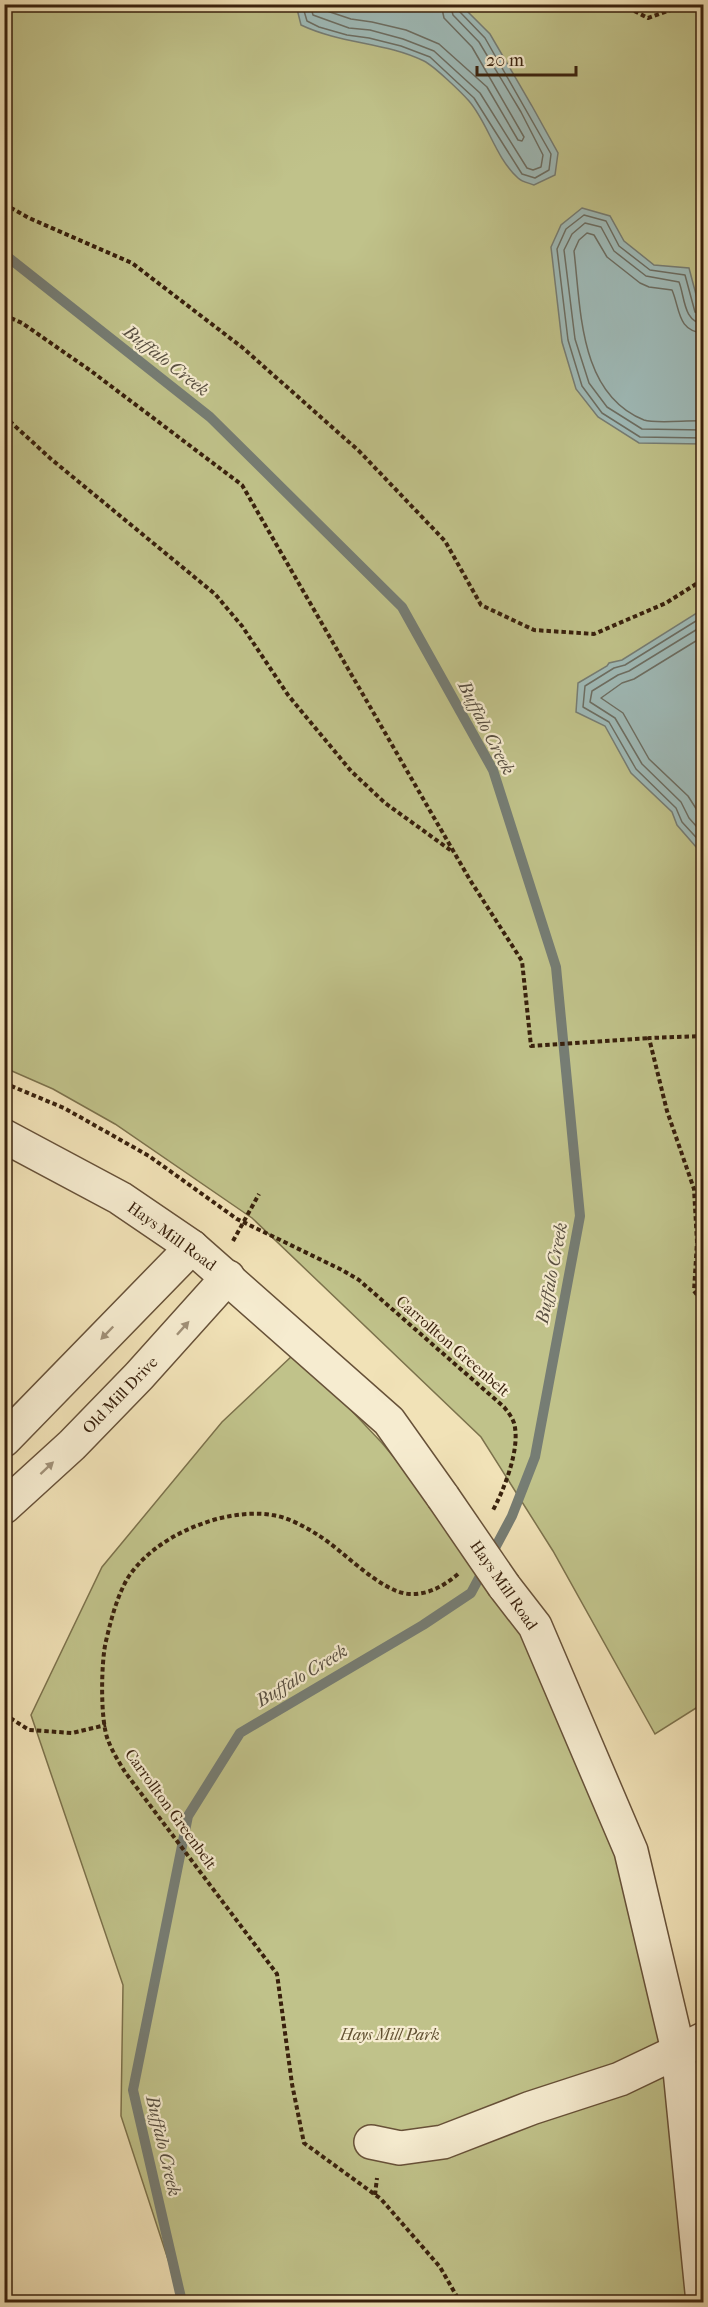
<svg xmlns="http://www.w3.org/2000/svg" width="708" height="2307" font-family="'IM FELL French Canon',serif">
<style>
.green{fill:#c0c28a;stroke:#7c724c;stroke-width:1.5}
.water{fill:#9fbbb9;stroke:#767d74;stroke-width:1.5}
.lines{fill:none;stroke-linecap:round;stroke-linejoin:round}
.shore{stroke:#6c6e63;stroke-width:1.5}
.stream{stroke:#767d74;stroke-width:10}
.minor-casing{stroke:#675138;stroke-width:36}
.path{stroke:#39210d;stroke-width:4;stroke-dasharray:4.5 3;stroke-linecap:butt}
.minor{stroke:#f6ecd0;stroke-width:33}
.minor-bridge-casing{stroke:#675138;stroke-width:36;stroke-linecap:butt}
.minor-bridge{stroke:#f6ecd0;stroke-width:33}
.oneway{fill:#a19178}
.labels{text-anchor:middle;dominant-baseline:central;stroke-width:4.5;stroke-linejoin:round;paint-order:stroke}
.street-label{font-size:16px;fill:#39210d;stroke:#f6ecd0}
.park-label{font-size:16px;font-style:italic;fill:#625132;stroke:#f6ecd0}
.water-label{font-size:18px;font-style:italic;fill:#584f41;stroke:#f6ecd0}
</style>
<rect width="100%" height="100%" fill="#f1e2b7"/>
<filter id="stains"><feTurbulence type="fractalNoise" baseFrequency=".00333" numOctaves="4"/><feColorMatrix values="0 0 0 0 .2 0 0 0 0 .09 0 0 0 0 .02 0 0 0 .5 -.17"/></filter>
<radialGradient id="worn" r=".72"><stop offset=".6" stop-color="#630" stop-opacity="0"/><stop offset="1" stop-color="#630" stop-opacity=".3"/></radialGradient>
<!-- green -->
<g class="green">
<polygon points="4,5 703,5 704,1703 655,1734 553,1551 481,1437 252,1218 115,1124 53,1089 5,1068"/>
<polygon points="293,1355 333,1391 382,1443 428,1498 511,1608 618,1841 664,2030 682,2168 686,2302 182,2302 121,2116 123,1985 31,1715 102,1567 222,1422"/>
</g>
<!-- water -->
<g class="water">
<path d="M296 5H461L490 34 532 106 558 153 555 175 534 185C529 183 522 182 518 178 495 157 488 123 469 101 461 92 434 66 424 61 385 42 341 44 301 25Z"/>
<polygon points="582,208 610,216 624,241 654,265 689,268 703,321 703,444 639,443 598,417 576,389 562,342 551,247 561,225"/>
<polygon points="703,609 703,855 677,825 672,812 631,773 605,726 576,712 578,683 607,666 609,663 622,660"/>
</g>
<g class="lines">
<!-- shore -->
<g class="shore">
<polyline points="302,4 307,21 319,27 347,35 369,38 401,46 430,57 474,98 522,174 535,178 549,170 551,154 485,38 459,11 458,4"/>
<polyline points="310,4 313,15 349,28 370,30 403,39 434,51 480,93 527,168 533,170 541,167 543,155 521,112 479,42 453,15 450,4"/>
<polyline points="319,4 321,9 351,19 372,22 406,30 439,44 487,87 518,140 522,141 524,137 472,47 444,18 441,4"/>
<polyline points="704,316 695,312 685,275 650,270 619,246 606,221 584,215 566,229 557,249 568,340 582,386 602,413 640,437 704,438"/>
<path d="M704 324C683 322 685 297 679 282L646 276 614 251 601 227 585 223 572 234 564 250 575 339 589 383 607 407 642 429 704 430"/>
<path d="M704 333C677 332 680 308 672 290L649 287 640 283 607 257 594 235 587 233 579 240 574 251C581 310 579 394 644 420 655 424 689 420 704 421"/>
<polyline points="704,616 625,665 614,668 585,686 583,707 609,722 636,769 676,808 682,822 704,846"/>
<polyline points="704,625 629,671 618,675 592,691 590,702 615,718 642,764 681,802 689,818 704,835"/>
<polyline points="704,636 634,679 622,683 601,698 623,713 649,759 688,796 704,821"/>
</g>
<!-- stream -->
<polyline class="stream" points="4,254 210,417 402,607 493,770 556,967 580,1216 535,1457 512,1516 471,1593 423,1625 240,1733 188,1816 133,2090 182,2302"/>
<defs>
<g id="minor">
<polyline points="4,1136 120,1198 192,1247 389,1421 443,1497"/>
<polyline points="4,1440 192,1247"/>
<polyline points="4,1507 72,1445 139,1376 228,1277"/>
<polyline points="504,1586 535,1626 631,1851 678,2050 703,2302"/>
<polyline points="371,2142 400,2148 443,2142 531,2108 620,2079 704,2039"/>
</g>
</defs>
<!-- minor casing -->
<use href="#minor" class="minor-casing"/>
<!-- path -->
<g class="path">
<polyline points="621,4 648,18 687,4"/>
<polyline points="703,4 704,5"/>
<polyline points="4,204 29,218 132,263 243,348 359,451 445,541 481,605 534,630 594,634 666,603 704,579"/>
<polyline points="4,315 22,323 91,371 242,485 470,880 522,961 531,1046 649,1038"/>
<polyline points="4,416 51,459 215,594 242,626 288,695 351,771 385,803 453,852"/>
<polyline points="704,1036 649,1038 667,1111 694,1189 697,1242 694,1291 704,1304"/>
<path d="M4 1083 64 1108 149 1156 237 1219 342 1270 359 1280 504 1407C508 1412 512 1417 514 1423 521 1448 504 1490 492 1512"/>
<polyline points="233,1241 259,1194"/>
<path d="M458 1574C444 1586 428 1595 409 1594 379 1591 344 1551 318 1535 305 1527 288 1517 272 1515 223 1507 151 1537 126 1581 116 1600 111 1620 106 1641 101 1661 100 1721 108 1740 112 1751 119 1762 125 1772L277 1974 292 2084 304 2143 381 2199 440 2267 460 2302"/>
<polyline points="4,1714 29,1730 72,1733 106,1725"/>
<polyline points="375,2195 377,2178"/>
</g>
<!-- minor -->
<use href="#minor" class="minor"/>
<defs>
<polyline id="minor-bridge" points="443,1497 504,1586"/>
</defs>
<!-- minor-bridge casing -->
<use href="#minor-bridge" class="minor-bridge-casing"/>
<!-- minor-bridge -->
<use href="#minor-bridge" class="minor-bridge"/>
</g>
<!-- one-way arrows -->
<defs><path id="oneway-solid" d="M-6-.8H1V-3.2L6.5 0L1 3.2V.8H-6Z" transform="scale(1.5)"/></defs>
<g class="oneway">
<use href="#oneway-solid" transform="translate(183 1328) rotate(-48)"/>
<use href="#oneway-solid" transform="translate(107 1333) rotate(134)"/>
<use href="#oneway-solid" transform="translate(47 1468) rotate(-43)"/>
</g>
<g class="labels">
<!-- street labels -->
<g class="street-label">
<text transform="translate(172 1236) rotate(36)">Hays Mill Road</text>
<text transform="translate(453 1346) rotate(41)">Carrollton Greenbelt</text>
<text transform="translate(120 1395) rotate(-46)">Old Mill Drive</text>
<text transform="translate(504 1585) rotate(55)">Hays Mill Road</text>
<text transform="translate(171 1809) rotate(54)">Carrollton Greenbelt</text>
</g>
<!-- park labels -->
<g class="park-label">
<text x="390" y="2034">Hays Mill Park</text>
</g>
<!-- water labels -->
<g class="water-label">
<text transform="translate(166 361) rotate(38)">Buffalo Creek</text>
<text transform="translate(486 728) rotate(63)">Buffalo Creek</text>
<text transform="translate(552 1273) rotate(-79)">Buffalo Creek</text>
<text transform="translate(302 1676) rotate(-31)">Buffalo Creek</text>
<text transform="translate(163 2146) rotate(77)">Buffalo Creek</text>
</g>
</g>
<!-- margin -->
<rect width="708" height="2307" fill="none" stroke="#f1e2b7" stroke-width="24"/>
<rect x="6" y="6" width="696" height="2295" fill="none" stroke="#39210d" stroke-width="3"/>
<rect x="12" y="12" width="684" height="2283" fill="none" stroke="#39210d" stroke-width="1.5"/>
<!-- scale -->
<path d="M477 66v9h99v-9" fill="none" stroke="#39210d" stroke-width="3"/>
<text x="486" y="66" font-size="18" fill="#39210d" stroke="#f6ecd0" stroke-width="4.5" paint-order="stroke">20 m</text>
<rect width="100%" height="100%" filter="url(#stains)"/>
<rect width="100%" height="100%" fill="url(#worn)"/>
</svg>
